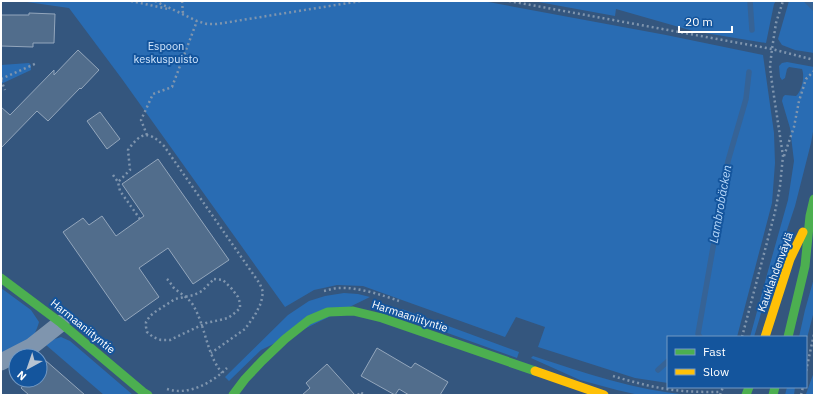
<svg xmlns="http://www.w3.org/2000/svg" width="815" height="396" font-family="'IBM Plex Sans',sans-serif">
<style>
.green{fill:#296cb3}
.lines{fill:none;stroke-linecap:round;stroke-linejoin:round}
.stream{stroke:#366396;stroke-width:5.5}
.building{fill:#516d8c;stroke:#93a6bc}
.path{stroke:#7f95ae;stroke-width:2.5;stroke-dasharray:2 3;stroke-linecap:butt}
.street{stroke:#7f95ae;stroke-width:17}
.fast{stroke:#4caf50;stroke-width:9}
.slow{stroke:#ffc107;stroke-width:9}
.labels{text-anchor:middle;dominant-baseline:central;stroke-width:4;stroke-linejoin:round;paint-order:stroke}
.park-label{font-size:11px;fill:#d3e7fd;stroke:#14559d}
.street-label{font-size:11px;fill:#fff;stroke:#14559d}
.water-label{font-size:12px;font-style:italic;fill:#b7d8fa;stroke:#14559d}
</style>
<rect width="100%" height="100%" fill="#34567e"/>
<!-- green -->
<g class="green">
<polygon points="20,1 483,1 666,35 763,55 774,133 775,163 772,203 737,337 668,337 668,383 635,378 538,347 545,327 516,317 505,337 363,286 337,285 314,290 285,307 122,79 69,8"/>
<polygon points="533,1 776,1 774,4 766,43 693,31 616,9 615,16"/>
<polygon points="789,1 814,1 814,53 795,50 782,45 778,39"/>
<path d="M787 62 814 67V126L811 143 795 206 776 263 754 337H750L768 271 788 200 794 161 790 128 782 101 783 97 785 95 796 96C802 91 805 76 802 69L789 67 787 69 785 78 782 80 780 77 779 66 782 63Z"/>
<polygon points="29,63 31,65 31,70 1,84 1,65"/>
<polygon points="814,278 814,311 806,342 806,337 799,337 805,310"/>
<path d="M1 288 31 310 39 322C37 329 34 337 28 342 23 346 8 351 1 354Z"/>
<polygon points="344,293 358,294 370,297 261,350 229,381 225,377 288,315 309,301 325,296"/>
<polygon points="402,309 519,352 517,358 406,318"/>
<polygon points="61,337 70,341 133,395 104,395 46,345 52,340"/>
<path d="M533 356C584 373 635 390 688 395H639L617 390 580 380 531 358Z"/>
<polygon points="814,372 814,395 806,395 806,394"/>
<polygon points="787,387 795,387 794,395 785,395"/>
</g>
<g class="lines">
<!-- stream -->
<g class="stream">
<polyline points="750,1 752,30"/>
<polyline points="807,1 814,8"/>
<polyline points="700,337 698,334 728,161 746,99 749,72"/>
<polyline points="658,370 668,361"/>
</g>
</g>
<!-- building -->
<g class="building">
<polygon points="29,13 55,14 54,43 33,43 33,47 1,46 1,15 29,15"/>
<polygon points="78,50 99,70 81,89 80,88 48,121 37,111 1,148 1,107 10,115 54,70 54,75"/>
<polygon points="100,112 120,139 107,149 87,121"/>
<polygon points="158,159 229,260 193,284 168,248 139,268 159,297 125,321 63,232 83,218 89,225 102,216 116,236 144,216 122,184"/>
<polygon points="377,348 411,368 415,363 448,382 440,395 409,395 399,389 395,395 361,376"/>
<polygon points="45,360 85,395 29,395 21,388 28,380 40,380 40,366"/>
<polygon points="327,364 355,395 302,395 310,388 306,383"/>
</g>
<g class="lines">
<!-- path -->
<g class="path">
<polyline points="131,1 168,9"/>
<polyline points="155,1 197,21 207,24 217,24 361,1"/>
<polyline points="182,1 183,14"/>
<polyline points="509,1 772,49 814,60"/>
<polyline points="1,79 37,63"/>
<polyline points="1,80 5,90"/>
<polyline points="147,135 141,120 153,94 172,87 197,21"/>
<polyline points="784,156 794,127 799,101 806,79 814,71"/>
<polyline points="113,175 118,182"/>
<path d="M140 219 120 191 118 182 130 170 128 150C141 132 148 130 164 146L260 284 263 292 261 303 255 315 245 329 211 353"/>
<path d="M167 279C169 281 171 284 173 287 179 293 188 297 193 305 206 327 206 353 222 373"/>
<polygon points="214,279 223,280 232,289 238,297 240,303 240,308 236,312 228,318 220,320 206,323 170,340 161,340 153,337 147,332 146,327 146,322 150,316 155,312 175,299 194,295 202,291"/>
<path d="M324 291C329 290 334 288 339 288 358 287 382 295 399 301"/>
<polyline points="742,337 775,212 780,186 783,156 772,83 770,66 772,49 776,23 783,1"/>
<polyline points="806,371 814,334"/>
<path d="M613 376C636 383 659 389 683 391 695 392 708 392 720 392"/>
<path d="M167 389C188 396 212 383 227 368"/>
<polyline points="358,395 360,392 365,395"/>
<polyline points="720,395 723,387"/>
<polyline points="801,395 803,387"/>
</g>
<!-- street -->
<polyline class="street" points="1,362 32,346 61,323"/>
<!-- fast -->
<g class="fast">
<polyline points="1,278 61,323 143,392 148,395"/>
<polyline points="788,337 805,266 810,216 814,199"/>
<polyline points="233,395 245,379 262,361 285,339 309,320 328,312 353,311 382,318 535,371"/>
<polyline points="746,395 749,387"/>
<polyline points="773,395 775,387"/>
</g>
<!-- slow -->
<g class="slow">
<polyline points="765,337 790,259 803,232"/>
<polyline points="535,371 604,395"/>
</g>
</g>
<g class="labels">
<!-- park labels -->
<g class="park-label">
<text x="166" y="46">Espoon<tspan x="166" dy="13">keskuspuisto</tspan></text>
</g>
<!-- street labels -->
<g class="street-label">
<text transform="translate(775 272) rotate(-70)">Kauklahdenväylä</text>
<text transform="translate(410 316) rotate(18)">Harmaaniityntie</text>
<text transform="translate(83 326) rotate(39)">Harmaaniityntie</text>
</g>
<!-- water labels -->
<g class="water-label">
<text transform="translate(720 204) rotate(-80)">Lambrobäcken</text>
</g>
</g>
<!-- border -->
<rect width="815" height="396" fill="none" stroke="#ffffff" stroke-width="4"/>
<!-- legend -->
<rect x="667" y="336" width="140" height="52" fill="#14559d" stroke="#7299c4"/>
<rect x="675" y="349" width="20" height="6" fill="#4caf50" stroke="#7299c4"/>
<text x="703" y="356" font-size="12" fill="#ffffff">Fast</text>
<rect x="675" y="369" width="20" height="6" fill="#ffc107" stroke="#7299c4"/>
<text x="703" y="376" font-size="12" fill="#ffffff">Slow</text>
<!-- north arrow -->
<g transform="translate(28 368) rotate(220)"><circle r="19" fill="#14559d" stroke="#7299c4"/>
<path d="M0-3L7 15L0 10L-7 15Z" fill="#b8c4d2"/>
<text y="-6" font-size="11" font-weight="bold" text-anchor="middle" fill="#ffffff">N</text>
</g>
<!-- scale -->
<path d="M679 26v6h53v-6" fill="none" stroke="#ffffff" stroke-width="2"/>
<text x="685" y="26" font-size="12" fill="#ffffff" stroke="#14559d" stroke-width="3" paint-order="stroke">20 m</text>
</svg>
